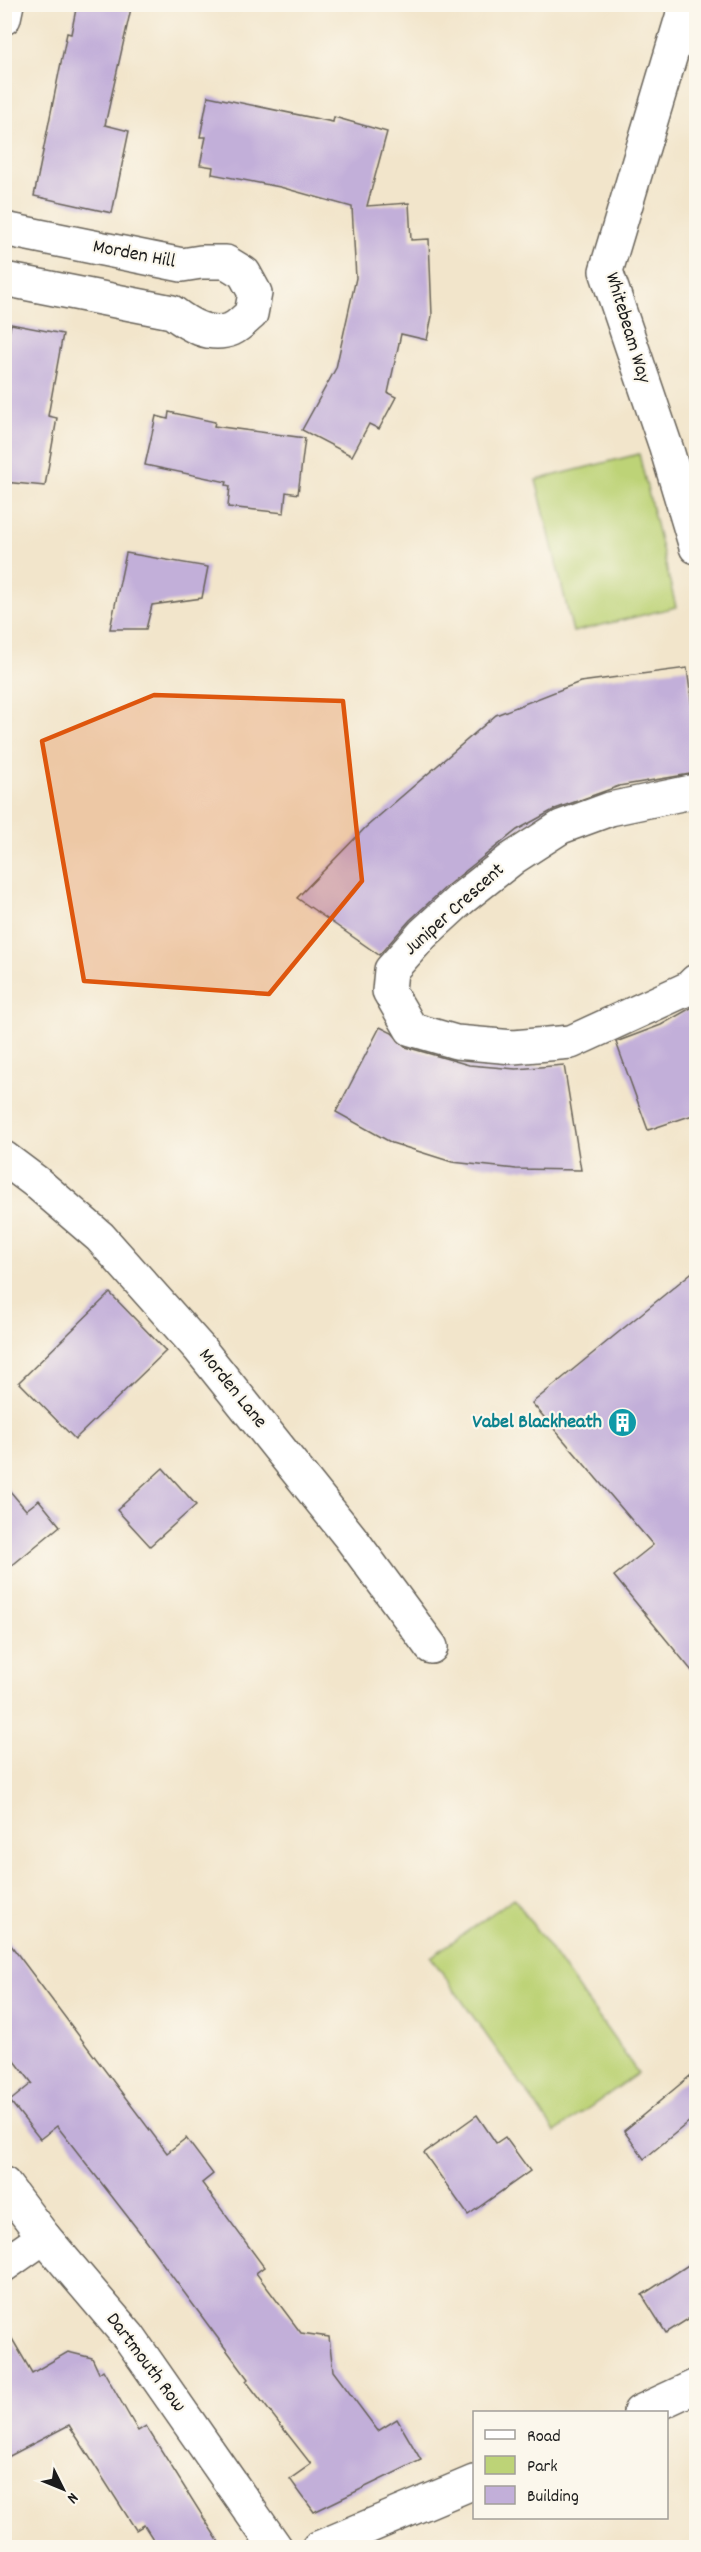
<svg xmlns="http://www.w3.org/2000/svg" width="701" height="2552" font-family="Dekko,sans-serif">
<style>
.green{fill:#bdd377;stroke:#6c784a;stroke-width:1.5}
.building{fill:#c2afd9}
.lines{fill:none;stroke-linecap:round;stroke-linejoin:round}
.minor-casing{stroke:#676259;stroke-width:36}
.minor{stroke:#fff;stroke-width:33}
.marked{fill:#de560d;fill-opacity:0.2;stroke:#de560d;stroke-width:4.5;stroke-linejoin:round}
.labels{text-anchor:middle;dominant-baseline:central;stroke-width:4.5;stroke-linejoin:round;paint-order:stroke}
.street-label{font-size:20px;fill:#1c1c1c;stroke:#fbf7ec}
.culture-label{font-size:20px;font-weight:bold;fill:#0d838f;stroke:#fbf7ec;text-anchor:end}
</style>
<rect width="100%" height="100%" fill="#fbf7ec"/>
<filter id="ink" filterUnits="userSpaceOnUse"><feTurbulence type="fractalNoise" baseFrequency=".0167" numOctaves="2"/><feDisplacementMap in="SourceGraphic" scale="12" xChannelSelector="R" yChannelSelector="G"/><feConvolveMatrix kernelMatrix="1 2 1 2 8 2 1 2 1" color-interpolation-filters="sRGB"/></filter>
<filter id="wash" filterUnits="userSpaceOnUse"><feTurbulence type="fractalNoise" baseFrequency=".008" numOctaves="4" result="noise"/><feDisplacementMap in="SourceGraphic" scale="24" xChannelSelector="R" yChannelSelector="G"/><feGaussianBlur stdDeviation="1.35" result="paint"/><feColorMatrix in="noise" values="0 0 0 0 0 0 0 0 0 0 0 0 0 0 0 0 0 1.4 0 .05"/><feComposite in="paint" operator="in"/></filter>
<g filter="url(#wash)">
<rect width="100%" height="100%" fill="#f2e5cb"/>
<!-- green -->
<g class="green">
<polygon points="639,454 676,607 573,632 536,480"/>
<polygon points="514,1898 638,2073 555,2132 431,1957"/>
</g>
<g id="blocks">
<!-- building -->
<g class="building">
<polygon points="77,4 132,4 105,125 129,131 112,213 34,196 67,33 71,34"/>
<polygon points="208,96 333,122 334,117 387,132 367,206 409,203 411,240 429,239 432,316 427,340 401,334 388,393 396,397 379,429 369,424 352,456 302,430 336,368 356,278 352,207 280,187 212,174 213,167 200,165 206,137 200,137"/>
<polygon points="11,324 63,334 48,416 57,418 45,486 4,482 4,338 8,338"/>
<polygon points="169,412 215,422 214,426 305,438 298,494 286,492 284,513 228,507 230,486 226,485 227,482 145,465 156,416 168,419"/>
<polygon points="126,553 208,567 202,598 152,605 146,629 110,629"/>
<polygon points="687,668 696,738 696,773 619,786 555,809 517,830 448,885 410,920 379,955 297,898 365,828 496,715 580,682"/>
<polygon points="696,1005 696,1114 648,1130 616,1042 661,1025"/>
<polygon points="380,1027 392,1033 406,1047 469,1065 516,1069 564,1065 581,1170 516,1169 452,1162 392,1143 336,1112"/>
<polygon points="696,1269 696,1676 614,1576 653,1545 532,1403"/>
<polygon points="110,1293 166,1351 75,1439 19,1382"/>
<polygon points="163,1468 196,1505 150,1546 117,1510"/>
<polygon points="4,1484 26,1510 39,1500 60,1526 4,1572"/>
<polygon points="4,1936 167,2153 186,2138 213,2174 202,2183 264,2267 256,2273 301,2333 329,2337 333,2371 378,2431 397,2419 421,2460 314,2512 290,2479 311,2464 246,2381 248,2379 138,2230 57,2126 40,2139 10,2101 32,2083 4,2047"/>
<polygon points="696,2071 696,2116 644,2159 624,2131"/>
<polygon points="477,2115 496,2143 505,2137 530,2171 468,2215 424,2153"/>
<polygon points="696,2260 696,2314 666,2333 642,2295"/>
<polygon points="4,2325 32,2373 68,2352 92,2358 99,2373 103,2370 138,2431 146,2426 222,2547 158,2547 144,2525 136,2530 69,2425 4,2459"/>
</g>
</g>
</g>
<g filter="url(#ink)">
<use href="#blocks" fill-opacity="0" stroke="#676259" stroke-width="1.5"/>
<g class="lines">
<defs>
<g id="minor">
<polyline points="686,4 606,271 666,447 696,547"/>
<polyline points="4,18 7,4"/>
<path d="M4 229 182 265 201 262H226L244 273 255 293 251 314C245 319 239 326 232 329 210 338 189 325 172 312L4 279"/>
<polyline points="696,791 610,809 561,827 513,858 461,899 423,934 391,970 389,991 411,1029 456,1042 513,1047 571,1042 689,988 696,981"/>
<polyline points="4,1158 36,1182 100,1237 199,1348 350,1537 431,1647"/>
<polyline points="4,2184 44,2237 129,2337 276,2548"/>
<polyline points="4,2265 44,2237"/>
<polyline points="640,2412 696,2386"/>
<polyline points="318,2548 474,2482"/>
</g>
</defs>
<!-- minor casing -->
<use href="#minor" class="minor-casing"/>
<!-- minor -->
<use href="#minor" class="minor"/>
</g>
</g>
<!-- marked area -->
<path class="marked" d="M154 695 343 701 362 881 269 994 84 981 42 741Z"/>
<!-- icons -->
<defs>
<symbol id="building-disc" viewBox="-11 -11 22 22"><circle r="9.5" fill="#0f9aa8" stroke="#fbf7ec"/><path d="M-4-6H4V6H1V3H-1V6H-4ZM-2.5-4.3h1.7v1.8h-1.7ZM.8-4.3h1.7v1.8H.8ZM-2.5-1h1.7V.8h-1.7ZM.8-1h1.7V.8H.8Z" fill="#fff"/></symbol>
</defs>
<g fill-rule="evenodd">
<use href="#building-disc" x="606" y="1406" width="33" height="33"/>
</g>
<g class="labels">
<!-- street labels -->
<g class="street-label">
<text transform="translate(134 255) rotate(11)">Morden Hill</text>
<text transform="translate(627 328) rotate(73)">Whitebeam Way</text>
<text transform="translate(455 910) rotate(-42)">Juniper Crescent</text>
<text transform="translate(232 1389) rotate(51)">Morden Lane</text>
<text transform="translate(145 2363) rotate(53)">Dartmouth Row</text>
</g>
<!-- culture labels -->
<g class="culture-label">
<text x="602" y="1423">Vabel Blackheath</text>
</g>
</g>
<!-- margin -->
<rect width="701" height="2552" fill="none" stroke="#fbf7ec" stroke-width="24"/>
<!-- legend -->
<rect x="473" y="2411" width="195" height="108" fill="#fbf7ec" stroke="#a29f99" stroke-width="1.5"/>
<rect x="485" y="2430" width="30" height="9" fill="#ffffff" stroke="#a29f99" stroke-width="1.5"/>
<text x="527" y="2441" font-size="18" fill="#1c1c1c">Road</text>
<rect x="485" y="2456" width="30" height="18" fill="#bdd377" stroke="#a29f99" stroke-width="1.5"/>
<text x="527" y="2471" font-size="18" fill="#1c1c1c">Park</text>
<rect x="485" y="2486" width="30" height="18" fill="#c2afd9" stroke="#a29f99" stroke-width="1.5"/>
<text x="527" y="2501" font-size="18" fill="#1c1c1c">Building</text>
<!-- north arrow -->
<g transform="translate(63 2489) rotate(133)" stroke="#fbf7ec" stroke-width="4.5" paint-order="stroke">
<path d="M0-4.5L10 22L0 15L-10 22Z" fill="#1c1c1c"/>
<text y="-9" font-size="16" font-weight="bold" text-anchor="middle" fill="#1c1c1c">N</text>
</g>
</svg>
